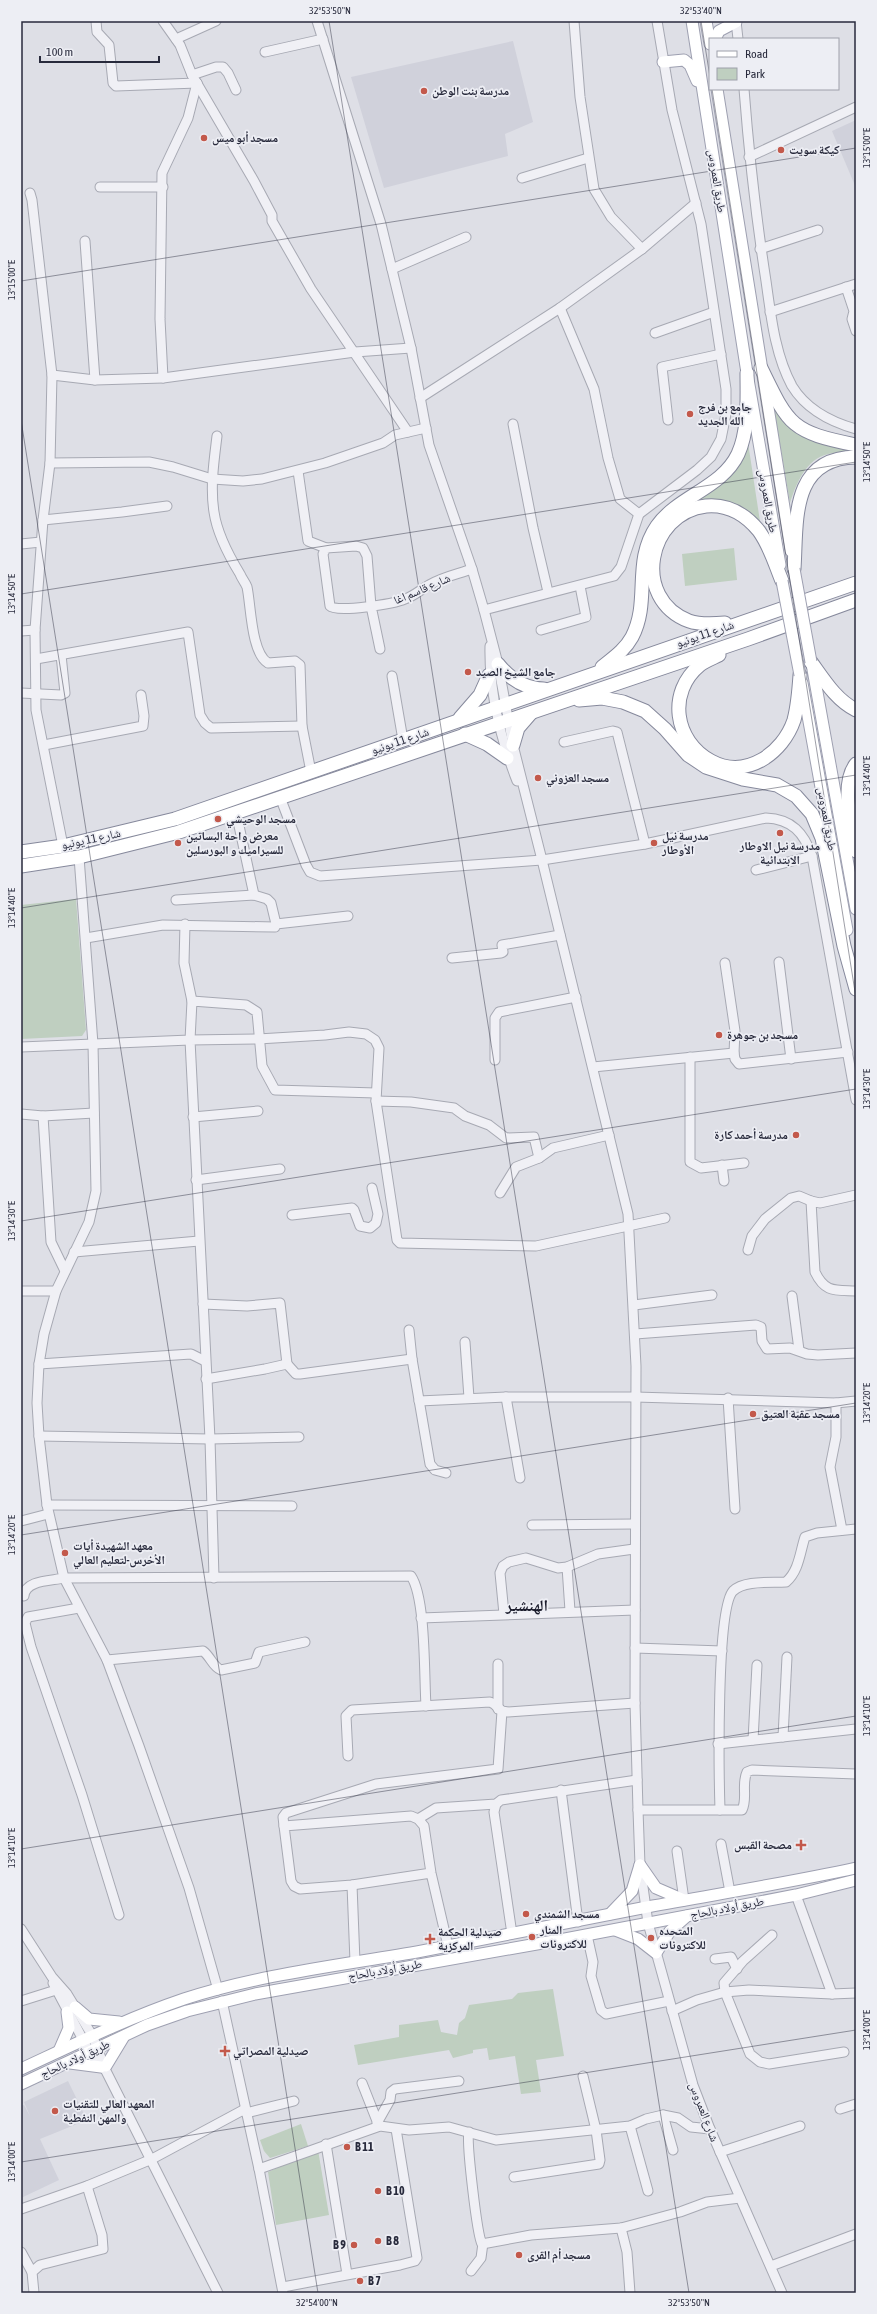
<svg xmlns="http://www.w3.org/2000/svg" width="877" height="2314" font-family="'Asap Condensed','Noto Naskh Arabic',sans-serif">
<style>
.built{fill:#d0d1db}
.green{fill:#bfcfc0}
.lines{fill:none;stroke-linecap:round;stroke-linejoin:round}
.minor-casing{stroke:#a7a9b3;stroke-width:11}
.major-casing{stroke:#9ea0b1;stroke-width:13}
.highway-casing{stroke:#86899c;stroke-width:15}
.minor{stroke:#f0f0f5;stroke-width:9}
.major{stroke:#fff;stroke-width:11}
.highway{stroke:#fff;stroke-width:13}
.major-bridge-casing{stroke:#9ea0b1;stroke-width:13;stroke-linecap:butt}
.major-bridge{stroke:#fff;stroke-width:11}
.ticks{fill:none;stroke:#282a3c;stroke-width:1;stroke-opacity:0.45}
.poi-dot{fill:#c3594b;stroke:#edeef4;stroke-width:1.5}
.labels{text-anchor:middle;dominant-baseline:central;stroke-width:3.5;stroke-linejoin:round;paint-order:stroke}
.poi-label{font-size:12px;font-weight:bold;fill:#282a3c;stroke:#edeef4;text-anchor:start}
.street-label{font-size:12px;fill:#282a3c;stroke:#edeef4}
.district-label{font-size:16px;font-weight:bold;fill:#1b1c2c;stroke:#edeef4}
.neatline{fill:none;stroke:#282a3c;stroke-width:1.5}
.ticks-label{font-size:10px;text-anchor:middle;fill:#282a3c}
</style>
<rect width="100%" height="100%" fill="#dedfe6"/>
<!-- built -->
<g class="built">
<polygon points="513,41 533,122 505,134 508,156 384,188 351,77"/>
<polygon points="856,120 856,188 832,131"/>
<polygon points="68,2081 87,2120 40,2139 59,2180 21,2198 21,2106 24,2105 30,2116 24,2102"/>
</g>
<!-- green -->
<g class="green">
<path d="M773 403 787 425 805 436 856 451C847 452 837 452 828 454 806 459 796 484 790 503Z"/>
<polygon points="747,436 761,528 744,511 687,506 715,484"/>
<polygon points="734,548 737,580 685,586 682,554"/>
<polygon points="76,899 86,1030 82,1036 21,1039 21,905"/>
<polygon points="553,1989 564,2056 536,2060 541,2092 521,2094 515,2056 489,2060 487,2048 473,2050 473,2053 453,2058 449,2050 358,2065 354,2045 399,2037 399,2025 438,2020 441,2032 457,2035 459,2023 465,2018 469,2005 512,1999 518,1993"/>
<polygon points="301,2124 308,2146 270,2158 264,2151 260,2140"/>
<polygon points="318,2150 329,2215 276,2225 268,2172"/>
</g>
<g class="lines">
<defs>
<g id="minor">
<polyline points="96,21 97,32 109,45 113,83 116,86 197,83"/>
<polyline points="163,21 180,45 192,75 254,181 272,215 272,221 311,289 408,432"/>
<polyline points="317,21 381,224 411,348 429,445 472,569 484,610 498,664 513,745 542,860 628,1214 636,1366 635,1703 638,1810 640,1865 648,1923 693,2085 710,2129 782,2293"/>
<polyline points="574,21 580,97 594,189 611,217 642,249"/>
<polyline points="736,21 738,39"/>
<polyline points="176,39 216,21"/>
<polyline points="265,52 323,39"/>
<polyline points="192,75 216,67 223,67 228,73 236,90"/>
<path d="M744 89C749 154 756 217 766 281 771 316 775 355 792 386 806 409 831 422 856 429"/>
<polyline points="749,157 856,107"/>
<polyline points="522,178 588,158"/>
<polyline points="100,187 163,187"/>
<polyline points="30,193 32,200 52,375 50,463 43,520 35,630 36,710 63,846"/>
<polyline points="85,241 95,380"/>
<polyline points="760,249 818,230"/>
<polyline points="392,269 466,237"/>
<polyline points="846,287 854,311 852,319 856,331"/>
<polyline points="560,308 594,389 608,458 620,499 639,514"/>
<polyline points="770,312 856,284"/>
<polyline points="655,333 714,312"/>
<polyline points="52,375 95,380 163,378 355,352 411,348"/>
<polyline points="163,378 160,319 162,173 188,118 197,83"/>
<polyline points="420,398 560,308 642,249 696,203"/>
<polyline points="668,420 662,367 721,354"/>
<polyline points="513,424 533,528 548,592"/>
<path d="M217 436C214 461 210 487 214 512 217 533 229 556 240 574 242 579 245 582 247 587 251 605 251 653 268 663L295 661 300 665 302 726 311 772"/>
<polyline points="50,463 149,462 173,467 212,479 243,481 262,479 325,463 383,443 395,435 426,428"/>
<polyline points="298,471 308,541 326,548"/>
<polyline points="43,520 122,512 167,506"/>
<polyline points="21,544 41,542"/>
<polyline points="484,610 614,576 621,567 639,514 697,470 711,457 721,439 726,414 726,389 701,224 672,110 657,21"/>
<polyline points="541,630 586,617 580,586"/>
<polyline points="21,631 35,630"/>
<path d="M490 646C489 693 500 737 517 781"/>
<path d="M380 649 371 606 367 556 363 548 356 546 326 548 323 554 330 606C336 613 394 604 405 599 414 596 420 590 429 585 442 577 458 574 472 569"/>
<polyline points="36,659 188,632 200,715 205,723 211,728 302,726"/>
<polyline points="392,676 403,740"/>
<polyline points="21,693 61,695 65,693 61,655"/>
<polyline points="564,742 613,731 617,732 645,844"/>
<polyline points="44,745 143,726 144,716 141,695"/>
<path d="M280 797 306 865 310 872 320 876 542 860 645 844 766 818C792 819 804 833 812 856L856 1100"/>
<polyline points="236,812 254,895"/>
<polyline points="79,857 93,1044 96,1191 89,1222 56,1291 44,1334 39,1364 37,1403 39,1436 47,1505 64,1578 107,1660 139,1746 189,1888 218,1990"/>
<polyline points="756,870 812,856"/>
<polyline points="176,900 254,895 267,899 271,903 276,924"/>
<polyline points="185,924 184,963 192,1001"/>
<polyline points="86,938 163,925 275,927 276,924 348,916"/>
<polyline points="452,958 501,953 503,952 502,945 560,935"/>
<polyline points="779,962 791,1059"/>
<polyline points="21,1047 190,1040 192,1001 246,1005 257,1012 262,1066 275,1090 376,1093"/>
<polyline points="734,1053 735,1059 739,1064 848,1052"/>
<polyline points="690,1057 690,1162 701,1168 744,1163"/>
<polyline points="495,1060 495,1018 499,1012 576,997"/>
<polyline points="593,1067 734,1053 735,1031 725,963"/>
<polyline points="376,1101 411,1102 454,1108 465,1116 489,1125 506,1138 534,1137 539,1158"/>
<polyline points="21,1114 43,1116 94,1113"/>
<polyline points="43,1116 51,1242 65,1271"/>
<polyline points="193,1117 258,1111"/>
<polyline points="722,1165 724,1181"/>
<polyline points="196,1180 280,1169"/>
<polyline points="500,1193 516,1167 539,1158 553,1148 609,1135"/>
<path d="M856 1195 820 1203 811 1201 815 1272C825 1293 835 1290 856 1291"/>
<polyline points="292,1215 352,1208 354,1210 360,1226 370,1228 376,1223 378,1214 372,1188"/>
<polyline points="748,1250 752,1236 765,1219 791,1198 799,1196 811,1201"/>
<polyline points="74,1252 199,1241"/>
<polyline points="21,1291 56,1291"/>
<polyline points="792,1296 799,1350"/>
<polyline points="203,1304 247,1306 280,1303 287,1364"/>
<polyline points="634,1305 712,1295"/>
<polyline points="409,1330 412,1359 430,1464 435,1470 446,1473"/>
<polyline points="635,1334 756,1325 761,1327 762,1341 767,1349 790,1348 807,1354 818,1355 856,1353"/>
<polyline points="465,1342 469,1398"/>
<polyline points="39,1364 191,1354 205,1361"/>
<polyline points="206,1379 265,1369 287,1364 296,1374 300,1374 412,1359"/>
<polyline points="506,1397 520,1478"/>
<polyline points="728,1398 735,1509"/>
<polyline points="419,1401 506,1397 635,1397 836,1403 856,1401"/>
<polyline points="836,1403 836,1437 830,1467 842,1530"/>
<polyline points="39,1436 210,1439 299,1437"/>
<polyline points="47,1505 292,1506"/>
<polyline points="21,1521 48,1514"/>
<polyline points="532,1525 634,1524"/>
<polyline points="567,1567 570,1611"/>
<polyline points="214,1578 210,1439 190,1040 258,1039 325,1035 349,1032 366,1034 375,1040 379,1048 376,1101 397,1240 400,1243 536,1246 665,1218"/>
<path d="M24 1596C25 1580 51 1581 64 1578L411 1576C426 1598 424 1676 426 1706"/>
<polyline points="79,1608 28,1617 25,1623 31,1647 82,1795 119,1915"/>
<polyline points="504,1614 500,1573 503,1566 509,1562 526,1558 558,1568 567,1567 598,1554 634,1549"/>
<polyline points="421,1618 635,1610"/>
<polyline points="635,1648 722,1651"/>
<path d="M107 1660 203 1651C211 1657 212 1666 221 1670L255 1663 259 1652 305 1642"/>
<polyline points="498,1664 498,1709"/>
<polyline points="783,1737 787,1657"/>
<polyline points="753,1740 757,1665"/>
<polyline points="718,1744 856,1729"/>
<polyline points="348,1756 346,1716 352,1710 490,1702 494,1704 502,1711 508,1712 635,1703"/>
<polyline points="561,1790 578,1922"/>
<polyline points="496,1804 494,1812 512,1934"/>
<path d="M638 1810H742C748 1798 741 1784 747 1772L752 1770 856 1774"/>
<path d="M720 1810C719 1778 716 1609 733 1591 744 1580 771 1583 786 1582 799 1571 800 1552 805 1537L817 1533 856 1529"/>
<polyline points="418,1819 436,1808 496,1804 501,1800 637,1780"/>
<polyline points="284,1826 283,1817 286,1813 376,1784 498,1769 502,1711"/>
<polyline points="721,1844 730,1892"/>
<polyline points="677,1851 684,1900"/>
<polyline points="431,1873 352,1885 300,1889 294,1886 291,1881 284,1826 411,1816 418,1819 424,1826 431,1873 448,1946"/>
<polyline points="352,1885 355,1962"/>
<polyline points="796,1895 832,1994"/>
<polyline points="21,1929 52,1977 67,1994 92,2035 106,2071 218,2293"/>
<polyline points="587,1935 593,1962 591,1976 601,2010 606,2014 669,2001"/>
<polyline points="772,1935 743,1961 724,1983 725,1992 750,2054 760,2062 769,2064 844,2052"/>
<polyline points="715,1959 731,1957 737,1969"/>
<polyline points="53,1983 90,2053 104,2069"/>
<polyline points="21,2001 56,1990"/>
<polyline points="222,2001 259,2169 283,2293"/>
<polyline points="672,2011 697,2000 725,1992 749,1990 832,1994 856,1993"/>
<polyline points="362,2083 379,2126"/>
<polyline points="840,2109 856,2104"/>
<polyline points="246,2113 294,2101"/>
<polyline points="663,2115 673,2150"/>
<polyline points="377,2123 390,2100 391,2092 395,2089 459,2081"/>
<polyline points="630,2126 648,2191"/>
<path d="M469 2132C466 2140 477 2235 482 2244L531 2235 621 2228 680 2212 707 2202 740 2198"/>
<polyline points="326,2144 347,2274"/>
<polyline points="720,2152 800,2126"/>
<polyline points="259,2169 380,2126 409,2130 449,2127 496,2140 630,2126 646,2119 663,2115 678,2118 691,2127 710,2129"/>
<polyline points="514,2177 599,2164 600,2160 596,2130 583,2076"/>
<polyline points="21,2209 87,2186 152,2159 245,2109"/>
<polyline points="621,2228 627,2252 630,2293"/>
<polyline points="21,2252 32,2272"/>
<polyline points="771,2266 856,2234"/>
<polyline points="471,2271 481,2258 483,2243"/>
<polyline points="283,2287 400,2265 415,2261 417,2258 396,2129"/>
<polyline points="34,2293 32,2272 40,2265 103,2249 102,2235 87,2186"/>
</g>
<g id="major">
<polyline points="692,21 747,373 780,565"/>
<polyline points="706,21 710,44"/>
<polyline points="715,39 719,31 736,22"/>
<polyline points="663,62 684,60 690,65 697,81"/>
<polyline points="717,89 791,551"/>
<polyline points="812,664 856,909"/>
<polyline points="802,683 847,930"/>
<polyline points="640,1865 656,1888 684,1900"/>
<polyline points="610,1914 632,1891 640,1865"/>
<polyline points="615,1930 638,1939 656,1953 670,1931 687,1916"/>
<polyline points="75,2007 89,2019 119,2022"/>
<polyline points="59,2051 69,2028 67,2012"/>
<polyline points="70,2063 101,2067"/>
<polyline points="106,2066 123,2038"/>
<path d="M21 2069C75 2044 128 2018 184 1999 261 1974 343 1965 422 1951 497 1937 572 1921 647 1907 717 1894 787 1883 856 1868"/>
<polyline points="21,2084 147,2025 187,2011 255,1994 565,1939 796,1895 856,1880"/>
</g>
<g id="highway">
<path d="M761 368C789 426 791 432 856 445"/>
<path d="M794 569C797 521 790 458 856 457"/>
<path d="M725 623C714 624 700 625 689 621 631 599 647 513 706 506 728 504 746 515 759 531 770 546 775 564 782 581"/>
<path d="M719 655C713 658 705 661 700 665 667 692 674 741 711 761 746 780 783 753 794 720 798 705 799 690 800 675"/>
<path d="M811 662C824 680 836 700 856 710"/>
<path d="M498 664C510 679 524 689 544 689"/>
<path d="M602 667C613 658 625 650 632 637 651 601 632 562 657 526 678 496 722 488 738 454 749 430 747 398 747 373"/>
<polyline points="579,700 602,698 623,702 645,711 665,729 688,755 706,767 743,779 777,785 796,796 812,814 822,838 844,946 856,989"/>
<polyline points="460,718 480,695 489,675"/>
<polyline points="465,734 487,744 507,758"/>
<polyline points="513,745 518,728 531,713"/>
<path d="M856 764C840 784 852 828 856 851"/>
<polyline points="21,852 63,846 175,819 856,583"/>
<polyline points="21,866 79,857 179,832 748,639 856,600"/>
</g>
</defs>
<!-- minor casing -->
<use href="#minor" class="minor-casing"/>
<!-- major casing -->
<use href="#major" class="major-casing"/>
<!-- highway casing -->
<use href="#highway" class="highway-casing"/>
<!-- minor -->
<use href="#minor" class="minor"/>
<!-- major -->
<use href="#major" class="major"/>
<!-- highway -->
<use href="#highway" class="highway"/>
<defs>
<g id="major-bridge">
<polyline points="794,569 811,662"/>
<polyline points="782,581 800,675"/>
</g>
</defs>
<!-- major-bridge casing -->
<use href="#major-bridge" class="major-bridge-casing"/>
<!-- major-bridge -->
<use href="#major-bridge" class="major-bridge"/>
</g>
<!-- ticks -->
<path class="ticks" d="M329 21 689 2293M701 21 710 77M712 89 856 998M21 281 856 148M21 420 318 2293M21 594 856 462M21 908 856 775M21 1221 856 1089M21 1535 856 1403M21 1849 856 1716M21 2162 856 2030"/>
<!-- markers -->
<g class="poi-dot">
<circle cx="424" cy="91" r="4"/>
<circle cx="204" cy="138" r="4"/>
<circle cx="781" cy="150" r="4"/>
<circle cx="690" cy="414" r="4"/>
<circle cx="468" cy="672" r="4"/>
<circle cx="538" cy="778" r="4"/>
<circle cx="218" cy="819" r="4"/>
<circle cx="780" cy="833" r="4"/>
<circle cx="178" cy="843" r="4"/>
<circle cx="654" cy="843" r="4"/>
<circle cx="719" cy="1035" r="4"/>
<circle cx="796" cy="1135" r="4"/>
<circle cx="753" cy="1414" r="4"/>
<circle cx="65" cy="1553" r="4"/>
<path d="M799 1839h4v4h4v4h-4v4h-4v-4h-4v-4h4z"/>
<circle cx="526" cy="1914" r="4"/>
<circle cx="532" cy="1937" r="4"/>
<circle cx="651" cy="1938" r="4"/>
<path d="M428 1933h4v4h4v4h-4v4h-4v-4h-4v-4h4z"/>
<path d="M223 2045h4v4h4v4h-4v4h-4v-4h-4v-4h4z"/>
<circle cx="55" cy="2111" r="4"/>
<circle cx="347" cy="2147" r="4"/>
<circle cx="378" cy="2191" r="4"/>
<circle cx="378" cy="2241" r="4"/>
<circle cx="354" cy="2245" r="4"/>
<circle cx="519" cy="2255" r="4"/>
<circle cx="360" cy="2281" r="4"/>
</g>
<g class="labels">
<!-- poi labels -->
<g class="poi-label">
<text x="432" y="91">مدرسة بنت الوطن</text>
<text x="212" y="138">مسجد أبو ميس</text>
<text x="789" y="150">كيكة سويت</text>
<text x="698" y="407">جامع بن فرج<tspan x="698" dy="14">الله الجديد</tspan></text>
<text x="476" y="672">جامع الشيخ الصيد</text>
<text x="546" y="778">مسجد العزوني</text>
<text x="226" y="819">مسجد الوحيشي</text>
<text x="186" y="836">معرض واحة البساتين<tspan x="186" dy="14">للسيراميك و البورسلين</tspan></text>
<text x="662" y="836">مدرسة نيل<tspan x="662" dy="14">الأوطار</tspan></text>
<text x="780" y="846" text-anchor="middle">مدرسة نيل الاوطار<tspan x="780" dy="14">الابتدائية</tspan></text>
<text x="727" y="1035">مسجد بن جوهرة</text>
<text x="788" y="1135" text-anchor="end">مدرسة أحمد كارة</text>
<text x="761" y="1414">مسجد عقبة العتيق</text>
<text x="73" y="1546">معهد الشهيدة أيات<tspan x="73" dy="14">الأخرس-لتعليم العالي</tspan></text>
<text x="792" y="1845" text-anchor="end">مصحة القبس</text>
<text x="534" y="1914">مسجد الشمندي</text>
<text x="540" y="1930">المنار<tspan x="540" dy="14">للاكترونات</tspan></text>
<text x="659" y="1931">المتحده<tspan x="659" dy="14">للاكترونات</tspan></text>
<text x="438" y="1932">صيدلية الحكمة<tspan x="438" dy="14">المركزية</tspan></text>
<text x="233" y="2051">صيدلية المصراتي</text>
<text x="63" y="2104">المعهد العالي للتقنيات<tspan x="63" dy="14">والمهن النفطية</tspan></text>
<text x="355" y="2147">B 11</text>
<text x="386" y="2191">B 10</text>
<text x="386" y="2241">B 8</text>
<text x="346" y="2245" text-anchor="end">B 9</text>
<text x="527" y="2255">مسجد أم القرى</text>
<text x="368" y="2281">B 7</text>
</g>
<!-- street labels -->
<g class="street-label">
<text transform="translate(717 181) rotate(81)">طريق العمروس</text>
<text transform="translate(768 501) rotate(80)">طريق العمروس</text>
<text transform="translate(422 589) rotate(-23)">شارع قاسم اغا</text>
<text transform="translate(705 634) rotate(-19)">شارع 11 يونيو</text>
<text transform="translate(400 741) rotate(-19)">شارع 11 يونيو</text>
<text transform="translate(827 819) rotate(80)">طريق العمروس</text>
<text transform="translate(91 839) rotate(-12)">شارع 11 يونيو</text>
<text transform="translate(727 1908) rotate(-11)">طريق أولاد بالحاج</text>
<text transform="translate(385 1970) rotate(-10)">طريق أولاد بالحاج</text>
<text transform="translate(75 2059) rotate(-25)">طريق أولاد بالحاج</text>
<text transform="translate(704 2112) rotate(69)">شارع العمروس</text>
</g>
<!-- district labels -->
<g class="district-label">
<text x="527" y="1605">الهنشير</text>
</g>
</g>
<!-- border -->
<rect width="877" height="2314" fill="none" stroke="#edeef4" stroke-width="44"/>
<!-- legend -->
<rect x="709" y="38" width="130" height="52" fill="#edeef4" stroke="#9ea0aa"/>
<rect x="717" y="51" width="20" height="6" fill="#ffffff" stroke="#9ea0aa"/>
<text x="745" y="58" font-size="12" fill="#282a3c">Road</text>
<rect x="717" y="68" width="20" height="12" fill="#bfcfc0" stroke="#9ea0aa"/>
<text x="745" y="78" font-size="12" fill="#282a3c">Park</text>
<!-- scale -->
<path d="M40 56v6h119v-6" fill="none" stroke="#282a3c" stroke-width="2"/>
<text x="46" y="56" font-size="12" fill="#282a3c" stroke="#edeef4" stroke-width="3" paint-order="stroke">100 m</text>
<rect x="22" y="22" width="833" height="2270" class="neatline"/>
<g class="ticks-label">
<text x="330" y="14">32°53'50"N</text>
<text x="701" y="14">32°53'40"N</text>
<text transform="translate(866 148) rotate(-90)" y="4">13°15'00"E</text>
<text transform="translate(11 280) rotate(-90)" y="4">13°15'00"E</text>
<text transform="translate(866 462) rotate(-90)" y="4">13°14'50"E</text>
<text transform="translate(11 594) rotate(-90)" y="4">13°14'50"E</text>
<text transform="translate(866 776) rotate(-90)" y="4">13°14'40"E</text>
<text transform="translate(11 908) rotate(-90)" y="4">13°14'40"E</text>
<text transform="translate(866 1089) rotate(-90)" y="4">13°14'30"E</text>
<text transform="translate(11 1221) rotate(-90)" y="4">13°14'30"E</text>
<text transform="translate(866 1403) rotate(-90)" y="4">13°14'20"E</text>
<text transform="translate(11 1535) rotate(-90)" y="4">13°14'20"E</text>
<text transform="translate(866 1716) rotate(-90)" y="4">13°14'10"E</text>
<text transform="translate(11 1848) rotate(-90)" y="4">13°14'10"E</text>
<text transform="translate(866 2030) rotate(-90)" y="4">13°14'00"E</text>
<text transform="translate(11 2162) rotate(-90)" y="4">13°14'00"E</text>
<text x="317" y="2306">32°54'00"N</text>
<text x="689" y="2306">32°53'50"N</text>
</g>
</svg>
